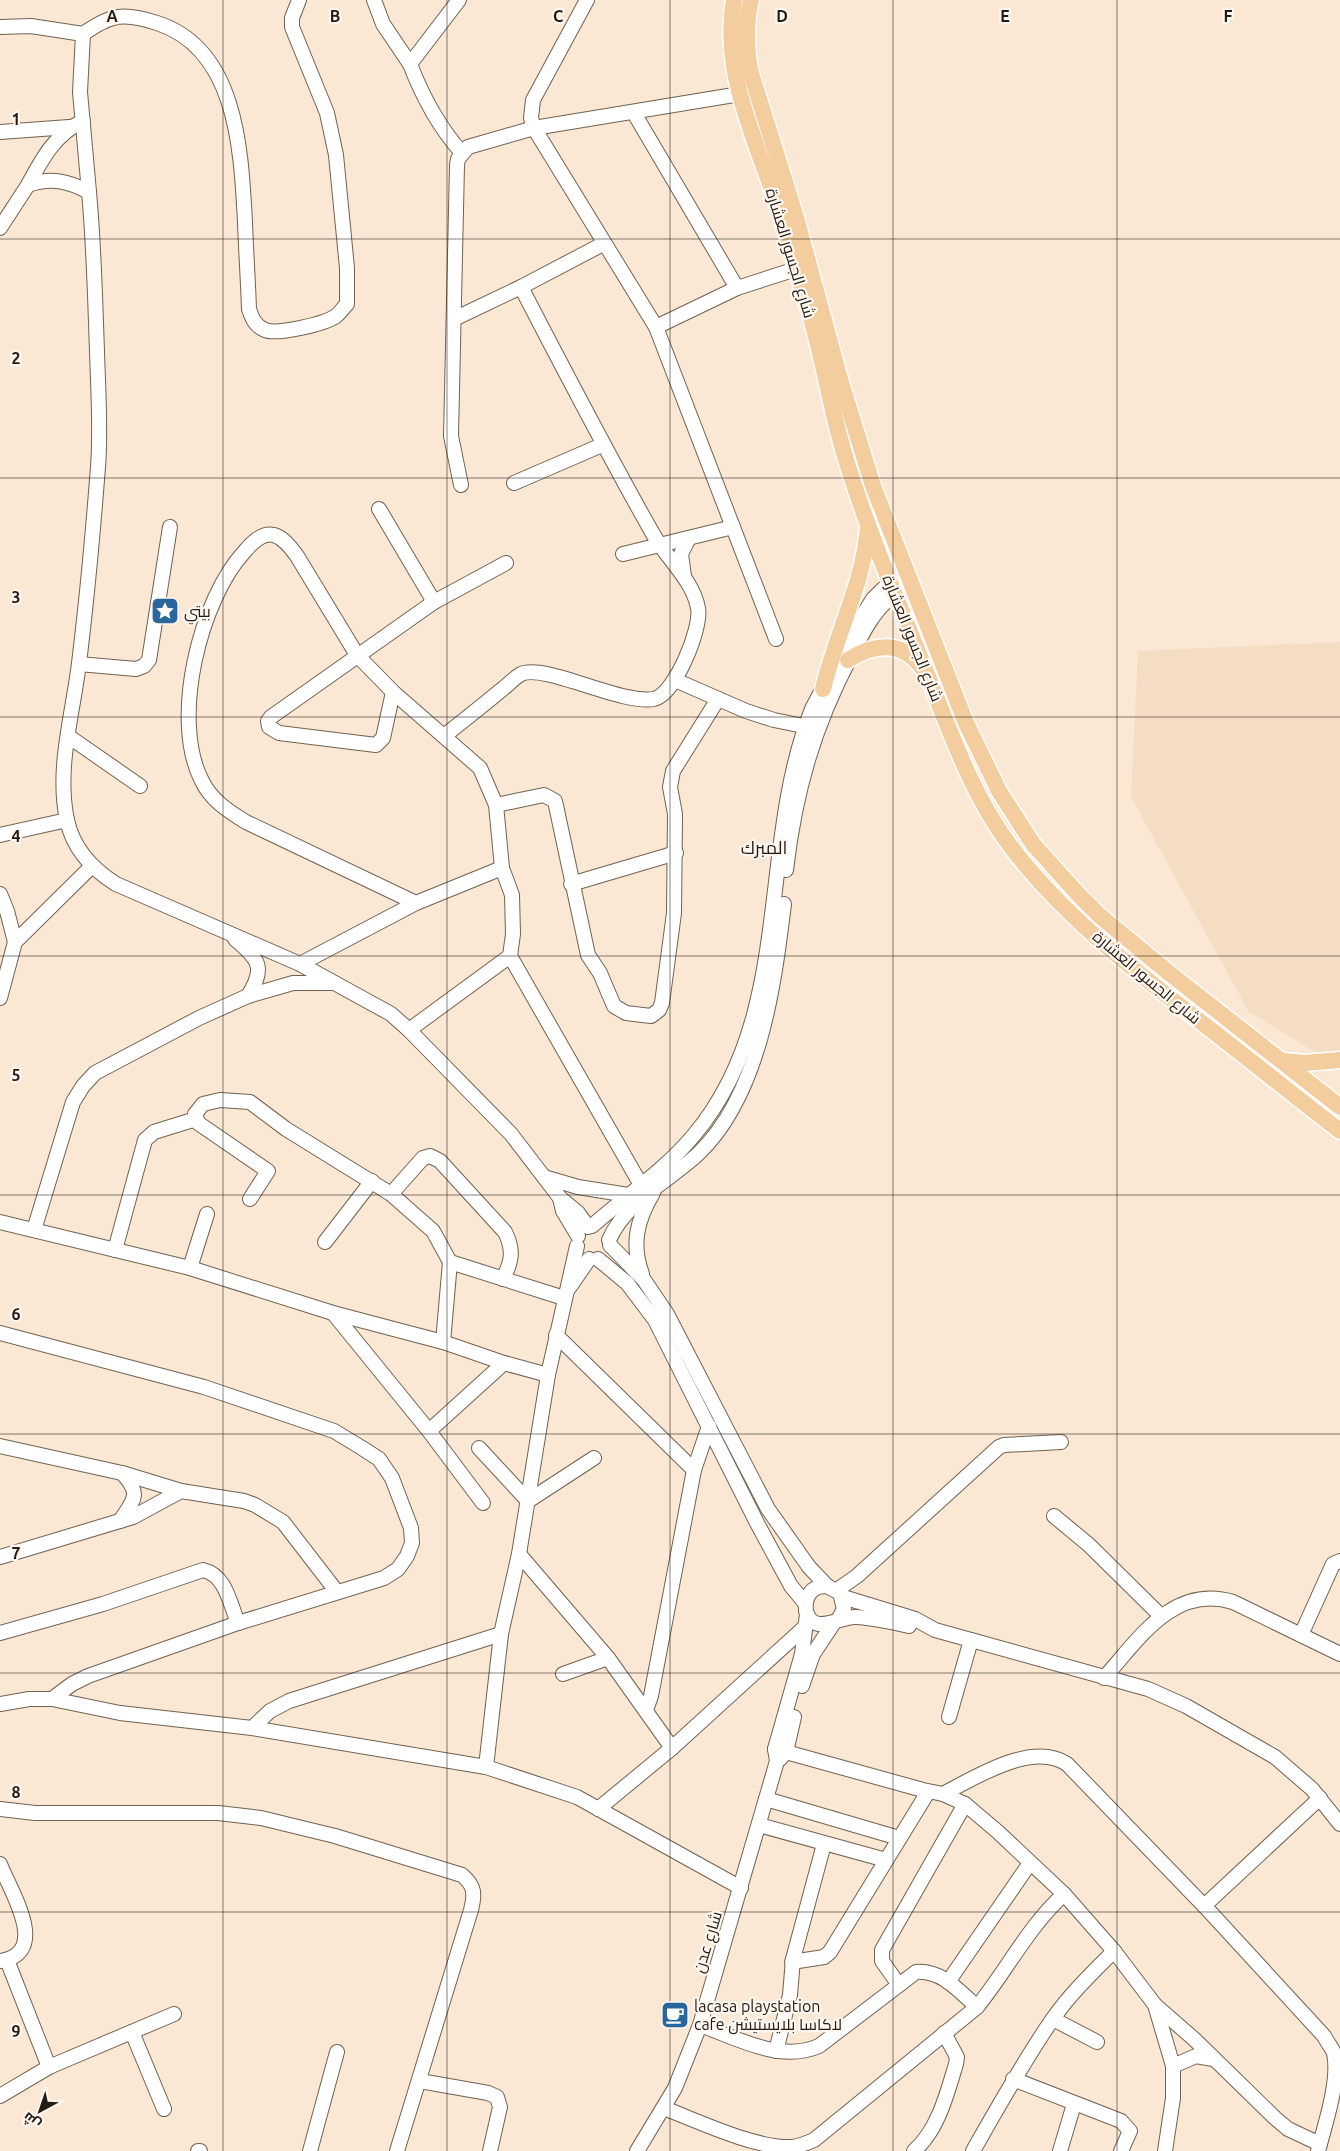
<svg xmlns="http://www.w3.org/2000/svg" width="1340" height="2151" font-family="Ubuntu,Cairo,sans-serif">
<style>
.built{fill:#f5ddc4}
.lines{fill:none;stroke-linecap:round;stroke-linejoin:round}
.minor-casing{stroke:#716251;stroke-width:16}
.major-casing{stroke:#fff;stroke-width:19}
.minor{stroke:#fff;stroke-width:14}
.major{stroke:#f3cd9e;stroke-width:16}
.grid{fill:none;stroke:#231c15;stroke-width:1;stroke-opacity:0.55}
.labels{text-anchor:middle;dominant-baseline:central;stroke-width:4.5;stroke-linejoin:round;paint-order:stroke}
.street-label{font-size:16px;fill:#231c15;stroke:#fef7ef}
.poi-label{font-size:16px;fill:#231c15;stroke:#fef7ef;text-anchor:start}
.neighbourhood-label{font-size:18px;fill:#231c15;stroke:#fef7ef}
.grid-label{font-size:16px;text-anchor:middle;font-weight:bold;fill:#231c15;stroke:#fef7ef;stroke-width:4.5;stroke-linejoin:round;paint-order:stroke}
</style>
<rect width="100%" height="100%" fill="#fae7d4"/>
<!-- built -->
<polygon class="built" points="1340,642 1340,1067 1249,1012 1131,797 1138,651"/>
<g class="lines">
<defs>
<g id="minor">
<polyline points="374,0 383,24 410,64"/>
<path d="M459 0 410 64C423 98 438 126 462 153"/>
<polyline points="587,0 533,100 531,118 534,128 656,327 776,639"/>
<path d="M0 27 31 26 83 34C111 14 124 12 157 23 238 49 241 152 245 222 246 251 248 280 249 309 252 318 255 326 265 330 277 335 325 324 336 316 340 313 343 308 347 304V268L336 155 327 113 292 27V18L299 0"/>
<polyline points="83,34 80,92 89,192"/>
<polyline points="634,113 737,288"/>
<polyline points="0,132 69,127"/>
<path d="M28 185C42 159 55 134 83 121"/>
<path d="M0 228 28 185C51 177 68 181 89 192 94 245 95 298 97 351 98 389 101 429 98 467 93 532 87 598 79 663 73 714 56 768 67 820 73 848 92 869 116 884L300 964 391 1014 409 1030 511 1134 560 1198 578 1213 588 1227"/>
<polyline points="454,319 521,287 603,244"/>
<polyline points="656,327 737,288 796,269"/>
<polyline points="514,483 602,445"/>
<polyline points="461,485 451,436 457,165 458,159 468,147 534,128 740,94"/>
<polyline points="379,509 434,602"/>
<polyline points="623,554 733,527"/>
<polyline points="684,576 681,554 689,538"/>
<polyline points="79,664 136,669 144,666 149,660 170,527"/>
<polyline points="675,680 746,711 774,720 813,728"/>
<polyline points="393,692 383,738 376,745 279,733 269,727 268,721 271,717 434,602 506,563"/>
<polyline points="68,736 140,786"/>
<path d="M444 736C463 721 482 706 500 691 507 686 514 678 521 674 545 663 621 705 654 699 675 694 702 628 698 608 693 580 667 559 653 534 607 453 564 370 521 287"/>
<polyline points="496,805 544,795 555,801 588,955 600,973 614,1006 626,1013 651,1016 659,1010 662,1003 674,913 675,814 670,787 673,771 718,699"/>
<polyline points="0,835 67,820"/>
<path d="M786 870C795 792 814 726 851 656 861 636 872 613 889 599 896 593 905 590 913 587"/>
<polyline points="571,884 676,853"/>
<polyline points="0,894 7,911 15,942"/>
<path d="M235 939C259 959 266 968 248 996"/>
<polyline points="510,956 641,1185"/>
<polyline points="300,964 416,903 502,868"/>
<polyline points="0,998 15,942 91,867"/>
<path d="M409 1030 510 956 513 934 512 895 502 868 496 805 480 768 393 692 357 655 297 556C291 548 284 538 274 535 262 532 252 543 245 551 200 599 170 720 202 781 211 800 228 811 246 822L416 903"/>
<polyline points="544,1177 578,1187 628,1195"/>
<path d="M391 1194 423 1158 430 1156 440 1161 505 1232C514 1250 512 1261 503 1279"/>
<polyline points="560,1198 563,1211 578,1236"/>
<polyline points="250,1199 268,1171 198,1123 195,1114 203,1104 220,1100 250,1102 286,1129 391,1194 433,1231 450,1262 564,1298"/>
<polyline points="0,1222 190,1268 333,1313 443,1342 504,1363 548,1375"/>
<path d="M592 1226C626 1196 665 1170 694 1135 795 1015 757 846 812 709L854 629 873 599 883 589 909 577"/>
<polyline points="34,1230 73,1102 83,1086 95,1073 199,1018 248,996 293,983 334,983"/>
<path d="M609 1240C626 1201 668 1182 698 1154 760 1095 774 986 784 904"/>
<polyline points="325,1242 372,1181"/>
<polyline points="610,1245 644,1280 667,1314 768,1509 809,1567 827,1586"/>
<polyline points="115,1250 145,1140 154,1132 196,1119"/>
<polyline points="598,1259 627,1283 655,1320 757,1523 791,1586 805,1603"/>
<polyline points="190,1268 207,1214"/>
<path d="M642 1274C631 1244 637 1220 653 1193"/>
<polyline points="569,1288 589,1259"/>
<polyline points="333,1313 429,1431 483,1503"/>
<polyline points="0,1333 204,1387 334,1431 362,1448 379,1459 392,1478 411,1528 412,1543 407,1556 398,1569 384,1578 238,1623 88,1676 72,1684 52,1699"/>
<polyline points="556,1335 694,1470"/>
<polyline points="443,1342 450,1262"/>
<polyline points="429,1431 504,1363"/>
<polyline points="0,1446 122,1473 181,1491 244,1501 255,1505 283,1522 337,1592"/>
<polyline points="479,1448 528,1501 594,1458"/>
<polyline points="1054,1516 1089,1545 1160,1615"/>
<path d="M120 1521C134 1500 142 1494 122 1473"/>
<polyline points="519,1554 608,1658 672,1748"/>
<polyline points="0,1557 133,1517 181,1491"/>
<polyline points="837,1590 857,1576 999,1447 1004,1445 1061,1442"/>
<polyline points="843,1597 915,1619 935,1630 1148,1689 1186,1706 1275,1757 1312,1789 1340,1824"/>
<path d="M838 1620 844 1609 840 1593 827 1586C820 1586 814 1587 810 1593 806 1598 805 1604 806 1611 813 1637 840 1616 856 1617 874 1618 892 1622 909 1626"/>
<path d="M0 1633 103 1604 203 1570C226 1575 230 1604 238 1623"/>
<polyline points="1301,1635 1333,1564 1340,1561"/>
<polyline points="563,1674 608,1658"/>
<path d="M1104 1678C1139 1639 1173 1584 1233 1602L1340 1654"/>
<polyline points="802,1686 813,1654 833,1624"/>
<polyline points="0,1704 29,1699 52,1699 120,1713 252,1728 486,1767 577,1797 741,1888"/>
<polyline points="646,1710 651,1696 694,1470 709,1426"/>
<polyline points="949,1717 971,1640"/>
<polyline points="252,1728 270,1711 289,1701 501,1634"/>
<polyline points="775,1749 923,1790 943,1794 965,1804 998,1832 1064,1894 1114,1951 1155,2005 1173,2066 1173,2098 1165,2151"/>
<polyline points="780,1759 786,1752 794,1717"/>
<polyline points="486,1767 501,1634 519,1554 548,1375 577,1246"/>
<path d="M943 1794C976 1777 1032 1741 1067 1764L1210 1912 1324 2036C1327 2042 1332 2048 1334 2053 1340 2080 1325 2125 1318 2151"/>
<polyline points="766,1799 899,1838"/>
<path d="M0 1809 35 1813H218L261 1818 335 1836 462 1875C475 1886 475 1894 471 1910L397 2151"/>
<polyline points="598,1809 672,1748 806,1626"/>
<polyline points="759,1825 886,1860"/>
<path d="M0 1864C9 1889 52 1953 0 1961"/>
<polyline points="1204,1906 1320,1798"/>
<polyline points="7,1960 49,2067"/>
<polyline points="792,1962 824,1957 830,1952 928,1792"/>
<polyline points="948,1982 1030,1863"/>
<polyline points="899,1985 882,1961 882,1950 965,1804"/>
<polyline points="1155,2005 1194,2039 1275,2118 1288,2129 1320,2144"/>
<polyline points="1053,2019 1097,2042"/>
<path d="M700 2025C737 2038 780 2063 819 2046L916 1972C942 1970 959 1991 977 2007"/>
<polyline points="132,2032 164,2109"/>
<polyline points="776,2051 790,1995 793,1959 824,1844"/>
<polyline points="1173,2066 1196,2056 1213,2059"/>
<polyline points="1013,2079 1121,2121 1130,2131 1121,2151"/>
<polyline points="420,2081 488,2093 497,2097 500,2107 490,2151"/>
<polyline points="0,2096 49,2067 174,2014"/>
<path d="M664 2108C697 2121 757 2149 792 2147 800 2146 807 2143 814 2140L977 2007C1007 1970 1028 1927 1064 1894"/>
<polyline points="198,2151 200,2151"/>
<polyline points="310,2151 337,2052"/>
<polyline points="637,2151 675,2088 700,2025 777,1761 775,1749 802,1654 807,1614"/>
<path d="M914 2151C938 2130 947 2094 956 2064L957 2057 944 2033"/>
<path d="M973 2151C998 2107 1023 2062 1052 2020 1070 1994 1092 1973 1114 1951"/>
<polyline points="1060,2151 1074,2104"/>
</g>
<g id="major">
<path d="M734 0C720 79 763 153 784 226 793 261 805 295 814 329 825 370 832 412 844 453 867 530 899 604 929 679 952 736 973 797 1011 847 1062 914 1131 968 1197 1019 1245 1056 1292 1094 1340 1131"/>
<path d="M751 0C745 24 746 46 750 70L795 214 840 379 873 486 966 723 999 791 1033 844 1077 893 1100 916 1169 973 1340 1107"/>
<path d="M848 660C874 643 903 640 923 669"/>
<path d="M823 689C836 634 863 585 868 528"/>
<polyline points="1283,1061 1304,1063 1340,1060"/>
</g>
</defs>
<!-- minor casing -->
<use href="#minor" class="minor-casing"/>
<!-- major casing -->
<use href="#major" class="major-casing"/>
<!-- minor -->
<use href="#minor" class="minor"/>
<!-- major -->
<use href="#major" class="major"/>
</g>
<!-- grid -->
<path class="grid" d="M223 0V2151M447 0V2151M670 0V2151M893 0V2151M1117 0V2151M0 239H1340M0 478H1340M0 717H1340M0 956H1340M0 1195H1340M0 1434H1340M0 1673H1340M0 1912H1340"/>
<!-- icons -->
<defs>
<symbol id="sight-square" viewBox="-11 -11 22 22"><rect x="-9" y="-9" width="18" height="18" rx="4" fill="#29669d" stroke="#fef7ef"/><path d="M0-6L1.8-2.2L6-1.7L2.9 1.2L3.7 5.4L0 3.3L-3.7 5.4L-2.9 1.2L-6-1.7L-1.8-2.2Z" fill="#fff"/></symbol>
<symbol id="cafe-square" viewBox="-11 -11 22 22"><rect x="-9" y="-9" width="18" height="18" rx="4" fill="#29669d" stroke="#fef7ef"/><path d="M-5.5-4.5H6V0H3Q3 3.5 0 3.5H-2.5Q-5.5 3.5-5.5 0ZM3-3.2v2h1.7v-2ZM-6 4.5H4V6H-6Z" fill="#fff"/></symbol>
</defs>
<g fill-rule="evenodd">
<use href="#sight-square" x="149" y="595" width="32" height="32"/>
<use href="#cafe-square" x="659" y="1999" width="32" height="32"/>
</g>
<g class="labels">
<!-- street labels -->
<g class="street-label">
<text transform="translate(791 253) rotate(73)">شارع الجسور العشارة</text>
<text transform="translate(913 638) rotate(68)">شارع الجسور العشارة</text>
<text transform="translate(1147 977) rotate(40)">شارع الجسور العشارة</text>
<text transform="translate(707 1942) rotate(-73)">شارع عدن</text>
</g>
<!-- poi labels -->
<g class="poi-label">
<text x="184" y="611">بيتي</text>
<text x="694" y="2006">lacasa playstation<tspan x="694" dy="18">cafe لاكاسا بلايستيشن</tspan></text>
</g>
<!-- neighbourhood labels -->
<g class="neighbourhood-label">
<text x="764" y="847">المبرك</text>
</g>
</g>
<g class="grid-label">
<text x="112" y="22">A</text>
<text x="335" y="22">B</text>
<text x="558" y="22">C</text>
<text x="782" y="22">D</text>
<text x="1005" y="22">E</text>
<text x="1228" y="22">F</text>
<text x="16" y="125">1</text>
<text x="16" y="364">2</text>
<text x="16" y="603">3</text>
<text x="16" y="842">4</text>
<text x="16" y="1081">5</text>
<text x="16" y="1320">6</text>
<text x="16" y="1559">7</text>
<text x="16" y="1798">8</text>
<text x="16" y="2037">9</text>
</g>
<!-- north arrow -->
<g transform="translate(40 2111) rotate(220)" stroke="#fef7ef" stroke-width="4" paint-order="stroke">
<path d="M0-4L9 19L0 12L-9 19Z" fill="#231c15"/>
<text y="-8" font-size="14" font-weight="bold" text-anchor="middle" fill="#231c15">ش</text>
</g>
</svg>
